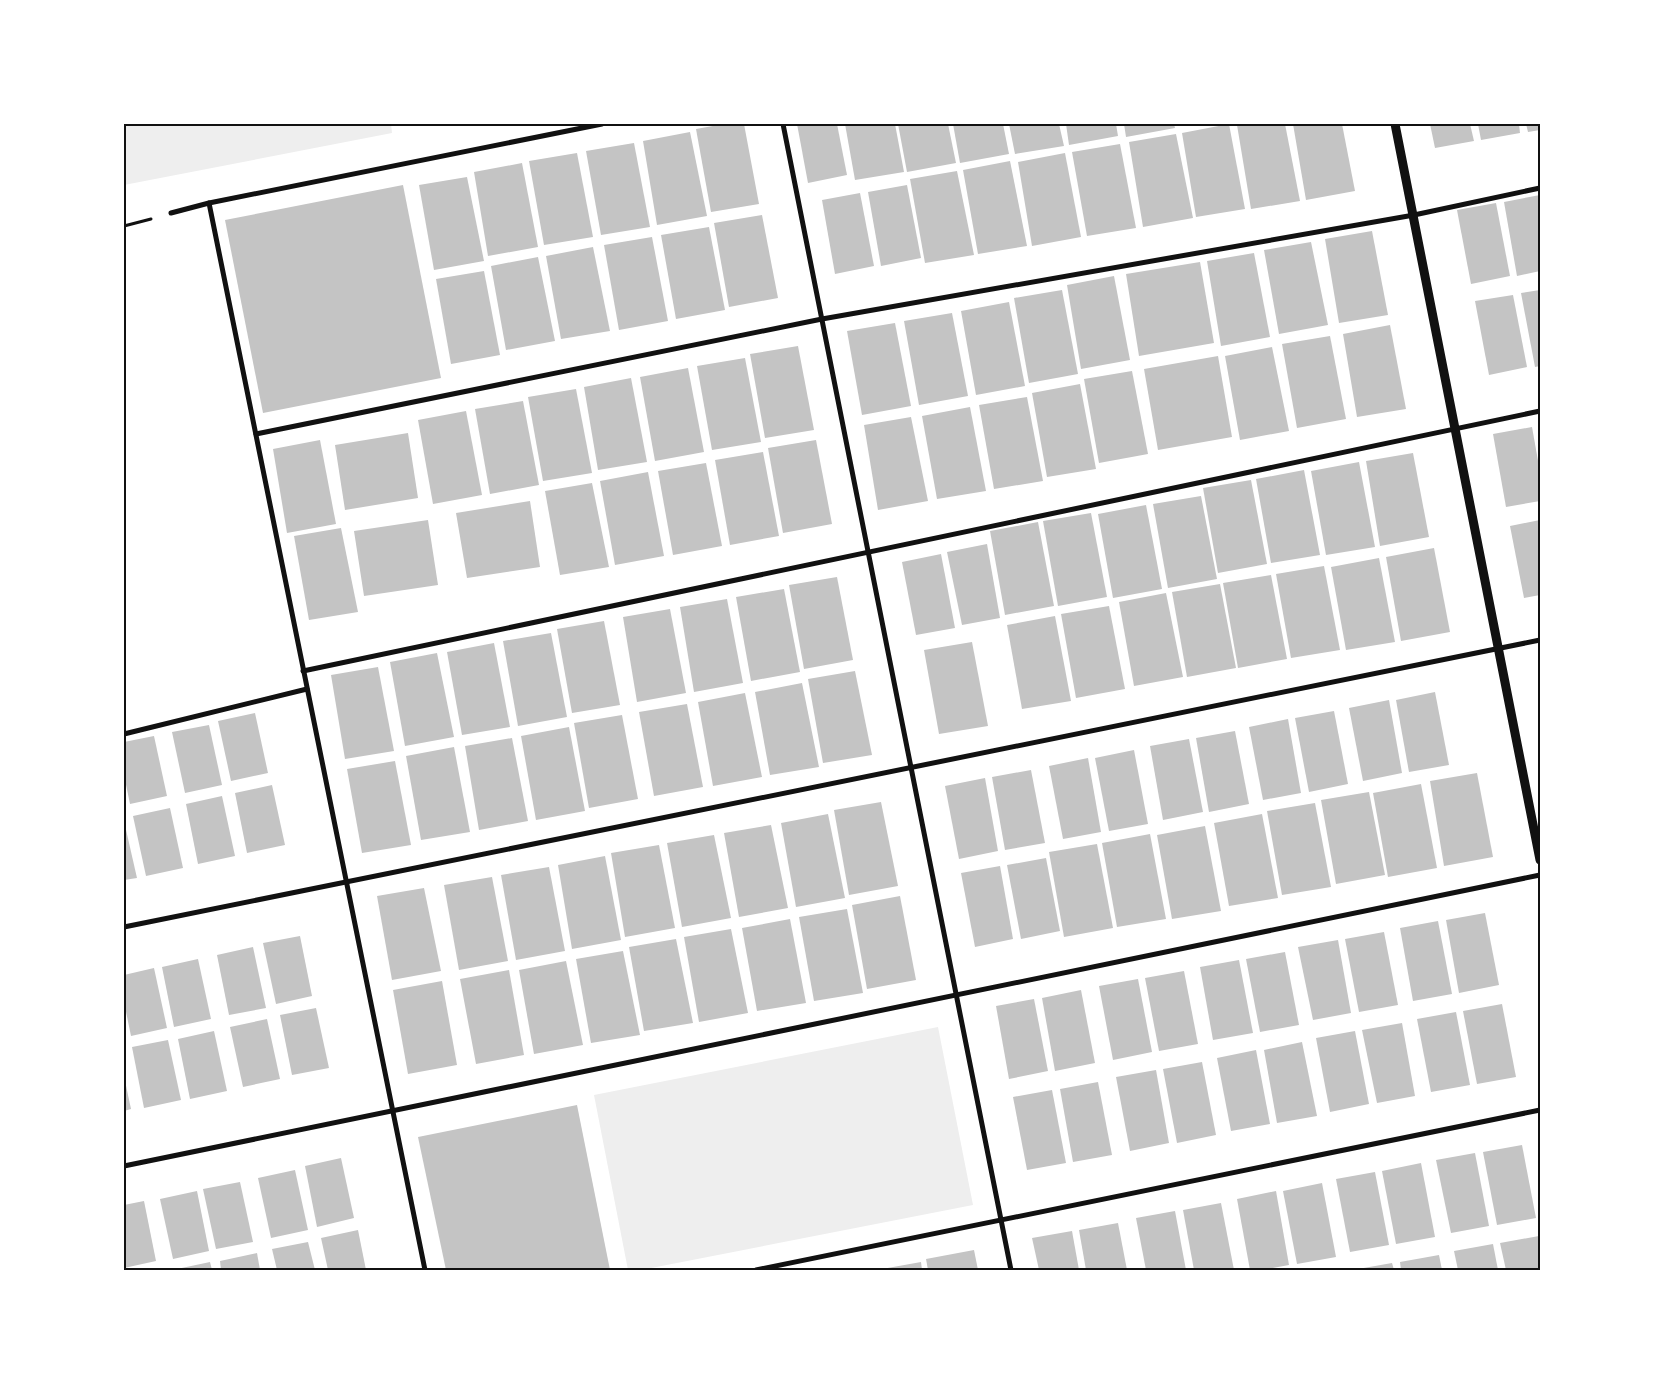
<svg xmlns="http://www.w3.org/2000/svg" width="1664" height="1394" font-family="Helvetica,sans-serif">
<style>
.green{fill:#eee}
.building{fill:#c4c4c4}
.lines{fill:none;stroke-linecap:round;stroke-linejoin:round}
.path{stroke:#111;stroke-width:3}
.minor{stroke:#111;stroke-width:5}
.tertiary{stroke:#111;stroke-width:9}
.neatline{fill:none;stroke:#111;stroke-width:2}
</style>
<rect width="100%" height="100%" fill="#fff"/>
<!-- green -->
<g class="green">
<polygon points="124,124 391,124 392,133 124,185"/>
<polygon points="938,1027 973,1205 641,1270 628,1270 594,1095"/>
</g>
<!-- building -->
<g class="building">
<polygon points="724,124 744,124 759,204 711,212 696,129"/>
<polygon points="797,124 837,124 847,175 808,183"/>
<polygon points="845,124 895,124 904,172 855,180"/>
<polygon points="898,124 948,124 956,163 907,172"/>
<polygon points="953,124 1003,124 1009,154 960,163"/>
<polygon points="1009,124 1059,124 1064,146 1015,154"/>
<polygon points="1066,124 1116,124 1118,136 1069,145"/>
<polygon points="1124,124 1174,124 1175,128 1126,137"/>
<polygon points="1229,124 1245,209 1196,217 1182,133"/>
<polygon points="1243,124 1285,124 1300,201 1251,209 1237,125"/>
<polygon points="1293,124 1342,124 1355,191 1306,200"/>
<polygon points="1430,124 1470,124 1474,141 1435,148"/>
<polygon points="1478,124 1519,124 1520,133 1481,140"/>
<polygon points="1526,124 1540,124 1540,130 1528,132"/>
<polygon points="690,132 707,216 657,225 643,141"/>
<polygon points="1176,134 1193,218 1143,227 1129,142"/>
<polygon points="634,143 650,227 601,235 586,151"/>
<polygon points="1120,144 1136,228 1087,236 1072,152"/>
<polygon points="577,153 593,237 544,245 529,161"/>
<polygon points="1065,153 1081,237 1032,246 1018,162"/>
<polygon points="1010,161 1027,246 978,254 963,170"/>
<polygon points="522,163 538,247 488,256 474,172"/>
<polygon points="957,171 974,255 925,263 910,179"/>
<polygon points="467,177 484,261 434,270 419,185"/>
<polygon points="403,185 441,378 263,413 225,220"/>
<polygon points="907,185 921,258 881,266 868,192"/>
<polygon points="860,193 874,266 835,274 822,200"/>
<polygon points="1540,195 1540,271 1517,276 1504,202"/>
<polygon points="1496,203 1510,276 1471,284 1457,210"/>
<polygon points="762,215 778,298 729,307 714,223"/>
<polygon points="709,227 725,310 676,319 661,235"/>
<polygon points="1372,231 1388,315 1339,323 1325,239"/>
<polygon points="652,237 668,321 619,330 604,245"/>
<polygon points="1311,242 1328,325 1279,334 1264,250"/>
<polygon points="593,247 610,331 561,339 546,256"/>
<polygon points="1254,253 1270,337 1221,346 1207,261"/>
<polygon points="538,257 555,341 506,350 491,266"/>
<polygon points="1200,262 1214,343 1139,356 1126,274"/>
<polygon points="484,271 500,355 451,364 436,279"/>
<polygon points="1114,276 1130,360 1081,369 1067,285"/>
<polygon points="1062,290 1078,374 1029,383 1014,298"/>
<polygon points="1540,290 1540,366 1535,367 1521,293"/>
<polygon points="1513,295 1527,367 1489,375 1475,301"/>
<polygon points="1009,302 1025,386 976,395 961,311"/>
<polygon points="952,313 968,396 919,405 904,321"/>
<polygon points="895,323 911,406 862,415 847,331"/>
<polygon points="1390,325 1406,409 1357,417 1343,334"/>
<polygon points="1330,336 1346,419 1297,428 1282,344"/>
<polygon points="798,346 814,430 765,438 750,354"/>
<polygon points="1272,347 1289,431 1240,440 1225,356"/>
<polygon points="1218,356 1232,437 1158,450 1144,369"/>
<polygon points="745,358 761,442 712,450 697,366"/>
<polygon points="688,368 704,452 655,461 640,377"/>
<polygon points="1132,371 1148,454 1099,463 1084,379"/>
<polygon points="631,378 647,462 598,470 584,387"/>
<polygon points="1080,384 1096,469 1047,477 1032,393"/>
<polygon points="576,389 592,473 543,481 528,397"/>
<polygon points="1027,397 1043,481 994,489 979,405"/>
<polygon points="523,401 539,485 490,494 475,409"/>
<polygon points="970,407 986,491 937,499 922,416"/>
<polygon points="466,411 482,495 433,504 418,420"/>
<polygon points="911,417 928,501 878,510 864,425"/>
<polygon points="1532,427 1540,472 1540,501 1506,507 1493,434"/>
<polygon points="408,433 418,498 345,510 335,445"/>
<polygon points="320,440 336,524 287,533 273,449"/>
<polygon points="816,440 832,524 783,533 768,448"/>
<polygon points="763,452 779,536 730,545 715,460"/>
<polygon points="1413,453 1429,537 1380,546 1366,461"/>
<polygon points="1359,462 1375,547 1326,555 1311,471"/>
<polygon points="706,463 722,546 673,555 658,471"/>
<polygon points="1304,470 1320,555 1271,563 1256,479"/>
<polygon points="648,472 664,556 615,565 600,481"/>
<polygon points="1251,480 1267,564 1218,573 1203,488"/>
<polygon points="592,483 609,567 560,575 545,491"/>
<polygon points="1201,496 1217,579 1168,588 1153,504"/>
<polygon points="530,501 540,567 467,578 456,513"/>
<polygon points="1146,505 1162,589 1113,598 1098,514"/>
<polygon points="1091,513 1107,597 1058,606 1043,521"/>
<polygon points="428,520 438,585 364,596 354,531"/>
<polygon points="1540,520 1540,595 1524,598 1510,526"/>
<polygon points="1038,522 1054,606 1005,615 990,531"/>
<polygon points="341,528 358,612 309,620 294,536"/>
<polygon points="987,544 1000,618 962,625 947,552"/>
<polygon points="1434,548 1450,632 1401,641 1386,557"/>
<polygon points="941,554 955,628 916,635 902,562"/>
<polygon points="1379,558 1395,642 1346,650 1331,567"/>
<polygon points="1324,566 1340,650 1291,658 1276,574"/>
<polygon points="1271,575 1287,659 1238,668 1223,583"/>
<polygon points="837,577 853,660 804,669 789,585"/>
<polygon points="1220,584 1236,668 1187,677 1172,592"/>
<polygon points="784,589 800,672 751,681 736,597"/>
<polygon points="1166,593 1183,677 1134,686 1119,602"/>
<polygon points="727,599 743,683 694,692 680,607"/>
<polygon points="1109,606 1125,689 1076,698 1061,614"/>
<polygon points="670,609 686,693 637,702 623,617"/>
<polygon points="1055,616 1071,701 1022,709 1007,625"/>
<polygon points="604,621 620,705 572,713 557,629"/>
<polygon points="551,633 567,717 518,726 503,641"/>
<polygon points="972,642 988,726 939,734 924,650"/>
<polygon points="494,643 510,727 462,735 447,652"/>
<polygon points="437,653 454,737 405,746 390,662"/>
<polygon points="378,667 394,751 345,759 331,675"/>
<polygon points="855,671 872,755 823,763 808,679"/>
<polygon points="802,683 819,767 770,775 755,692"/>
<polygon points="1435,692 1449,765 1409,772 1396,700"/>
<polygon points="745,693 762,777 713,786 698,702"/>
<polygon points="1389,700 1402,773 1363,781 1349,708"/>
<polygon points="687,704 703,787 654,796 639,712"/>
<polygon points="1334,711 1348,784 1309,792 1295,718"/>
<polygon points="255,713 268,773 231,781 218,721"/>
<polygon points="622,715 638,799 589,808 574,723"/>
<polygon points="1288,719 1301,793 1263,800 1249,727"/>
<polygon points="209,725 222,785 185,793 172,732"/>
<polygon points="569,727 585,811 536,820 521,736"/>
<polygon points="1235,731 1249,804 1209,812 1196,738"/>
<polygon points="154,736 167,796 130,804 124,775 124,742"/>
<polygon points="512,738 528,821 479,830 465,746"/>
<polygon points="1189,739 1203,812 1163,820 1150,746"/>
<polygon points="454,747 470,832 421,840 406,756"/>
<polygon points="1134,750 1148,824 1109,831 1095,758"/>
<polygon points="1088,758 1101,832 1063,839 1049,766"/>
<polygon points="395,761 411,845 362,853 347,769"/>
<polygon points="1031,770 1045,843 1005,850 992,777"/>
<polygon points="1477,773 1493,857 1444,866 1430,781"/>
<polygon points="985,778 998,851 959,859 945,786"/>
<polygon points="1421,784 1437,868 1388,877 1373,793"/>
<polygon points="272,785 285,845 247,853 235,793"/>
<polygon points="1369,792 1385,875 1336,884 1321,800"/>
<polygon points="222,796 235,856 198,864 186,804"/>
<polygon points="881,802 898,886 849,895 834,810"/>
<polygon points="1315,803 1331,887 1282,895 1267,811"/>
<polygon points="170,808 183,868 146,876 133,816"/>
<polygon points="828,814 845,898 796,907 781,823"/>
<polygon points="1262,814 1278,898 1229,906 1214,823"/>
<polygon points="124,821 137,878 124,880"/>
<polygon points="771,825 788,908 739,917 724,833"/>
<polygon points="1205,826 1221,911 1172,919 1157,835"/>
<polygon points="1150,834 1166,919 1117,927 1102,843"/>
<polygon points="714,835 731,918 682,927 667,843"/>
<polygon points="1097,844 1113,928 1064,937 1049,852"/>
<polygon points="659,845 675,928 625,937 611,853"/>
<polygon points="605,856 621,940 572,949 558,865"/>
<polygon points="1046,858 1060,931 1021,939 1007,865"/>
<polygon points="1000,866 1013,939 975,947 961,873"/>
<polygon points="549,867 565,951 516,960 501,875"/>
<polygon points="492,877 508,961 459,970 444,885"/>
<polygon points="424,888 441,971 392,980 377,896"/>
<polygon points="900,896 916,980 867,989 852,905"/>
<polygon points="847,909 863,993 814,1001 799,917"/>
<polygon points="1485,913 1499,985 1459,993 1446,920"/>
<polygon points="790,919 806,1003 757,1011 742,928"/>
<polygon points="1438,921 1452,994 1413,1001 1400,928"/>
<polygon points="731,929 748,1013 699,1022 684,937"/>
<polygon points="1384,932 1398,1005 1359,1012 1345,939"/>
<polygon points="300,936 312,996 276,1004 263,943"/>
<polygon points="676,939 693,1023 644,1031 629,947"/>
<polygon points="1338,940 1351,1013 1313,1020 1298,947"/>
<polygon points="253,947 266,1008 229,1015 217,955"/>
<polygon points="623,951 640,1035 591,1043 576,959"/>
<polygon points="1285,952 1299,1025 1260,1032 1246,959"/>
<polygon points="198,959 211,1019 174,1027 162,967"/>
<polygon points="1239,960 1253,1033 1213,1040 1200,967"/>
<polygon points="566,961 583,1045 534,1054 519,970"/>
<polygon points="154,968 167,1028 131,1036 124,1002 124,975"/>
<polygon points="509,970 524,1055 476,1064 460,979"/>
<polygon points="1184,971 1198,1044 1159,1051 1145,978"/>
<polygon points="1138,979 1152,1052 1113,1060 1099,986"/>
<polygon points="442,981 457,1065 408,1074 393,990"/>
<polygon points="1081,990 1095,1063 1055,1071 1042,998"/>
<polygon points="1034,999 1048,1071 1009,1079 996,1006"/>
<polygon points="1502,1004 1516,1077 1477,1084 1463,1011"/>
<polygon points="316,1008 329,1068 292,1075 280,1015"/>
<polygon points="1456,1012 1470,1085 1431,1092 1417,1019"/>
<polygon points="267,1019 280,1079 243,1087 230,1027"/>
<polygon points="1402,1023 1415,1096 1377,1103 1362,1030"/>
<polygon points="214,1031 227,1091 190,1099 178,1039"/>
<polygon points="1355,1031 1369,1104 1330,1112 1316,1038"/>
<polygon points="168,1040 181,1100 144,1108 132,1047"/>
<polygon points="1302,1042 1317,1116 1277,1123 1264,1050"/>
<polygon points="1256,1050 1270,1124 1231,1131 1217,1058"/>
<polygon points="1202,1062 1216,1135 1177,1143 1163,1069"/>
<polygon points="1156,1070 1169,1143 1130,1151 1116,1077"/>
<polygon points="125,1081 131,1109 124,1111 124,1082"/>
<polygon points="1098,1082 1112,1155 1073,1162 1060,1089"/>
<polygon points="1052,1090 1066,1163 1027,1170 1013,1097"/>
<polygon points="577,1105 610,1270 446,1270 418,1137"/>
<polygon points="1522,1145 1536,1218 1497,1225 1483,1152"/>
<polygon points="1475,1153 1489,1226 1451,1233 1436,1160"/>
<polygon points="341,1158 354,1218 317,1227 305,1166"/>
<polygon points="1421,1163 1435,1237 1396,1244 1382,1171"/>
<polygon points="295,1170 308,1230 271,1238 258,1178"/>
<polygon points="1375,1172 1389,1245 1350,1252 1336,1179"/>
<polygon points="240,1182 253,1242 216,1249 203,1189"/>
<polygon points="1322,1183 1336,1257 1297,1264 1283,1191"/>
<polygon points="197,1191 209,1251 173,1259 160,1199"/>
<polygon points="1276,1191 1289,1265 1261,1270 1250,1270 1237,1199"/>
<polygon points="144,1201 156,1261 124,1268 124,1205"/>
<polygon points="1221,1203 1234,1270 1194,1270 1183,1210"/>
<polygon points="1175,1211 1186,1270 1146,1270 1136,1218"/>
<polygon points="1118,1223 1127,1270 1086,1270 1079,1230"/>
<polygon points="358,1230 366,1270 328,1270 321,1238"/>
<polygon points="1072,1231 1079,1270 1039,1270 1032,1238"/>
<polygon points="1539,1236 1540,1270 1506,1270 1500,1243"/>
<polygon points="308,1242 315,1270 277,1270 272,1249"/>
<polygon points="1493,1244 1498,1270 1458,1270 1454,1251"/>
<polygon points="974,1250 978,1270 928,1270 926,1259"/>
<polygon points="257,1253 260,1270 221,1270 220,1261"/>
<polygon points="1439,1255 1442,1270 1401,1270 1400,1262"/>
<polygon points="210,1262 212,1270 178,1270 177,1269"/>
<polygon points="921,1262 922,1270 882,1270 882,1269"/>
<polygon points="1392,1263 1394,1270 1359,1270 1358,1269"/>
</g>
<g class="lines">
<!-- path -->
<polyline class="path" points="124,226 151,219"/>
<!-- minor -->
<g class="minor">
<polyline points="783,124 1011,1270"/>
<polyline points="209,203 425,1270"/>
<polyline points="171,213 209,203 602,124"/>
<polyline points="256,434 822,319 1414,215 1540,188"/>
<polyline points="303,671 1540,411"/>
<polyline points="124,734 307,689"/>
<polyline points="124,927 1540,640"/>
<polyline points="124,1166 1540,875"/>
<polyline points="756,1270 1540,1110"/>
</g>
<!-- tertiary -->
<polyline class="tertiary" points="1395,124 1540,860"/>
</g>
<!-- border -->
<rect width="1664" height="1394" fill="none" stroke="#ffffff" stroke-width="250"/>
<rect x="125" y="125" width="1414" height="1144" class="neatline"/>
</svg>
